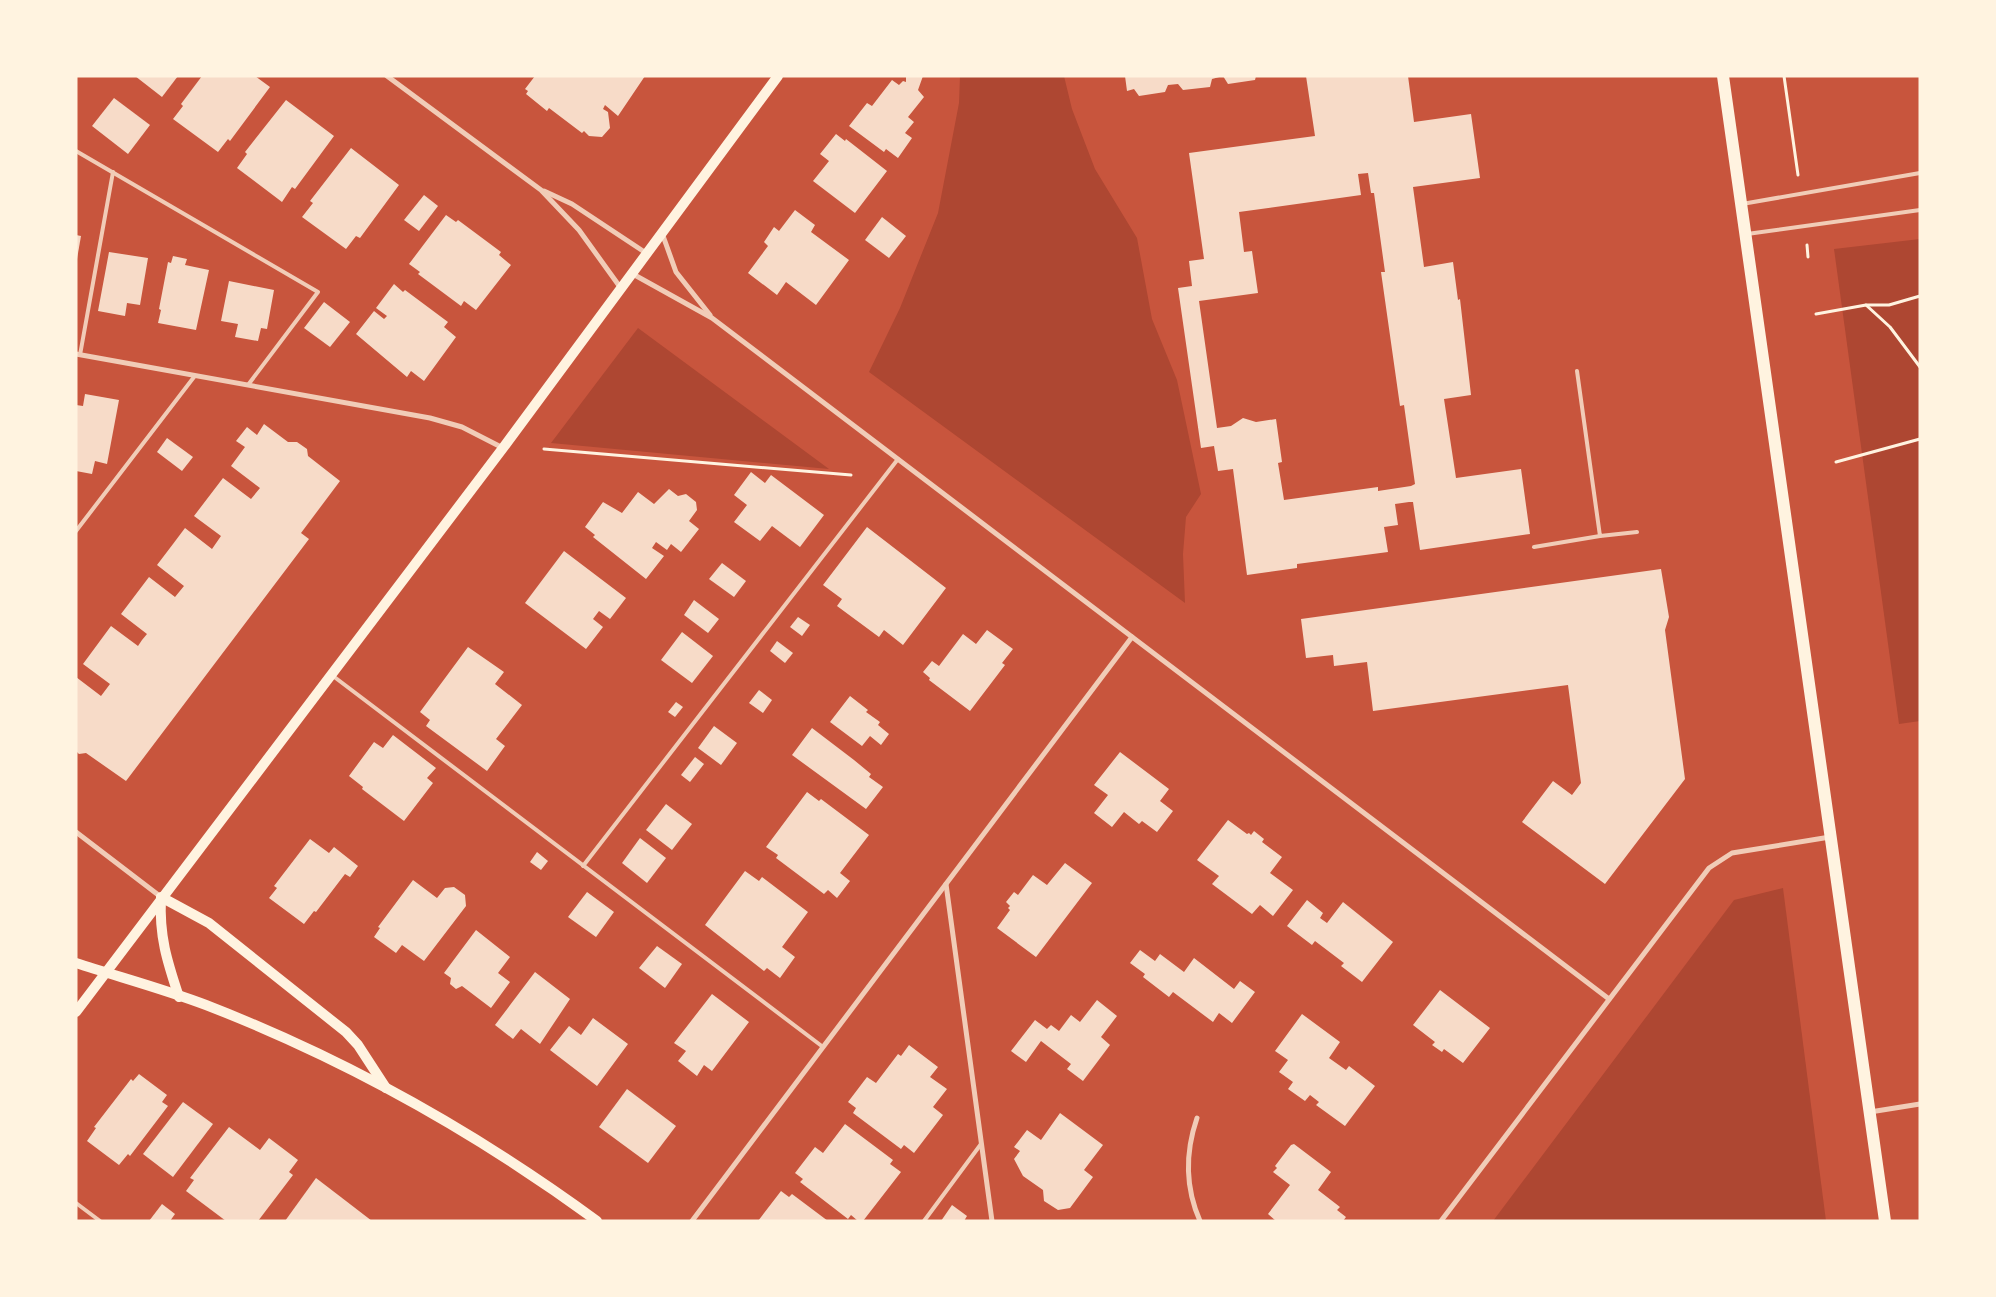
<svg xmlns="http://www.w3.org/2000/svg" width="1996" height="1297" font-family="'Source Sans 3',sans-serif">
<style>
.green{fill:#ae4732}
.building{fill:#f7dbc8;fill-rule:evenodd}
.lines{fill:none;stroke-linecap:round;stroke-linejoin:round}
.path{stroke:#fff3e0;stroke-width:3}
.service{stroke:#f1ccb7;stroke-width:4}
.minor{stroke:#f1ccb7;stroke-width:5}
.secondary{stroke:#fff3e0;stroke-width:10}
.primary{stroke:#fff3e0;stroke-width:12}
</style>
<rect width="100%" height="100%" fill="#c8553d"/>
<!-- green -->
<g class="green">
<polygon points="960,76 1064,76 1072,109 1095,169 1137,238 1152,319 1177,380 1201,494 1186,517 1183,554 1185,603 869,372 900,308 938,213 959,103"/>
<polygon points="1920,239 1920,721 1899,724 1834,249"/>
<polygon points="638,328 829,469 551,443"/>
<polygon points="1783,888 1826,1221 1493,1221 1734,900"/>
</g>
<!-- building -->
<g class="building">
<polygon points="135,76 178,76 162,97"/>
<polygon points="202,76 255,76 270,87 230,141 228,139 218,152 173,119 183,106 181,104"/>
<polygon points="535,76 645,76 618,116 605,105 603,109 608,112 610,128 602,137 589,136 584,131 582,133 549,108 547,111 526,94 528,91 525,89"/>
<polygon points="906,76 923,76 918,90 924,97 908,117 914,122 905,133 912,138 898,158 886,149 884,152 849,126 867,103 872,106 892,80 899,85 903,81 906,82"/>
<polygon points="1125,76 1256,76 1255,80 1228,84 1223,76 1212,79 1210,87 1183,90 1178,84 1168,85 1165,92 1139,96 1134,89 1127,91"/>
<path d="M1306 76H1408L1414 122 1471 114 1480 178 1413 187 1424 267 1453 262 1458 300 1460 299 1471 395 1444 399 1456 478 1521 469 1530 534 1420 550 1413 502H1409L1395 504 1398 525 1384 527 1388 552 1297 564V568L1247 575 1233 469 1218 471 1214 446 1201 448 1178 288 1192 286 1189 261 1204 259 1189 153 1315 136ZM1368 173 1371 193H1374L1385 272H1381L1400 406 1404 405 1415 484 1411 486 1378 491V487L1284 500 1278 463 1282 462 1276 419 1256 422 1243 418 1231 426 1217 428 1199 301 1258 293 1252 251 1244 252 1239 212 1361 195 1358 174Z"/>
<polygon points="114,98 150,125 128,154 92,126"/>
<polygon points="286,100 334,136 295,189 292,187 282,202 237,168 247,154 245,152"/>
<polygon points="836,134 845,141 846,139 887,171 855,213 813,181 829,161 820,154"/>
<polygon points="351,148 399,185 360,238 356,236 346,249 302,217 313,203 310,201"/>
<polygon points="424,195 438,206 419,231 404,220"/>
<polygon points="795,210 815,225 811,232 849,260 816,305 786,282 777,295 748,273 768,246 764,242 774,227 779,231"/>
<polygon points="446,215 456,222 458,220 501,252 499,255 511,265 476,310 464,301 461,306 418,274 420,272 409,264"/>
<polygon points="882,217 906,236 889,258 865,240"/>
<polygon points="76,235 81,236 77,259 76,259"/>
<polygon points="109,252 148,258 140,305 127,303 125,316 98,311"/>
<polygon points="173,256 187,259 185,265 209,270 196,330 158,323 161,310 159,309 168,262 171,263"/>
<polygon points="229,281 274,290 267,329 261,328 258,341 235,337 238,324 221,321"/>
<polygon points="394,284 403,292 405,290 448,322 444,327 456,337 424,381 411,371 407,377 356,334 374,311 384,319 387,316 376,308"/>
<polygon points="324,302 350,322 330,347 304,328"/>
<polygon points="85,394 119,400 107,464 95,461 92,474 76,471 76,405 83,406"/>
<polygon points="264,424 288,442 297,442 307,449 308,456 340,481 301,533 309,539 126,781 86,753 79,754 76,751 76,677 101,696 110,684 83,664 111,626 138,646 142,640 147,634 121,614 149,577 175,597 184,586 157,565 173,544 185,528 212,549 221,536 194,516 223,478 251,499 260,488 231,466 245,447 236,441 247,427 257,435"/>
<polygon points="167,438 193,457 182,471 157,452"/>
<polygon points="751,472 765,483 771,475 824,515 800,547 772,526 760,541 734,522 747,505 734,495"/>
<polygon points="669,489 678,496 686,494 696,502 697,510 689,521 699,529 681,552 671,544 667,550 656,542 652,548 664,556 646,579 593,537 595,535 585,527 603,502 622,513 638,492 654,504"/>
<polygon points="867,527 946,588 903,645 884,630 879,637 837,606 842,599 823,585"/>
<polygon points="564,551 626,598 610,619 599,611 593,619 603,627 586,649 525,603"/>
<polygon points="722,563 746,581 734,597 709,579"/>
<polygon points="1661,569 1669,617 1665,630 1685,779 1605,884 1522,822 1553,781 1572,795 1581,783 1568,685 1373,711 1367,662 1334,666 1333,655 1306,658 1301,619"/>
<polygon points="694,600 719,619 708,633 684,615"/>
<polygon points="798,617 810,625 802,636 790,627"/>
<polygon points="987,630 1013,649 1002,663 1005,665 970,711 929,680 930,678 923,672 932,661 939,666 963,634 976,644"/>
<polygon points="682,632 713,656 692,683 661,660"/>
<polygon points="777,641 793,653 785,663 770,651"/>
<polygon points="468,647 504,672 495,684 522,705 496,739 505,746 487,771 426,726 430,720 420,712"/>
<polygon points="759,690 772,700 763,713 749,703"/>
<polygon points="850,696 868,710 866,712 880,722 878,725 889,734 881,745 870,736 862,746 830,722"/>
<polygon points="676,702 683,707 675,717 668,712"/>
<polygon points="714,726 737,743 721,765 698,748"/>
<polygon points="812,728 854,760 871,774 869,777 883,787 866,809 792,755"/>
<polygon points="393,735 436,768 427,778 433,783 404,821 362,789 363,787 349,776 374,742 383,748"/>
<polygon points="1120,752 1169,789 1160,801 1173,811 1157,832 1142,821 1139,824 1124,812 1112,827 1094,813 1108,795 1094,785"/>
<polygon points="695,757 704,764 690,782 681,775"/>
<polygon points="807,792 819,801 821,799 869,835 840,873 850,881 837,898 828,890 824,894 776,858 778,855 766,847"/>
<polygon points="666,804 692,824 672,850 646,830"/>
<polygon points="1228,820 1247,834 1249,833 1251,835 1254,831 1264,839 1262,842 1282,857 1270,873 1293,890 1273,916 1260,905 1252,914 1212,884 1219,876 1197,860"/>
<polygon points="640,838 666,858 647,883 622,863"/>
<polygon points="310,839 329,853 334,847 358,866 350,877 345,874 316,912 314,911 304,924 269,898 277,888 274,886"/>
<polygon points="537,852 548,861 541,870 530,862"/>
<polygon points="1065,863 1092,883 1036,957 997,928 1010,910 1008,908 1010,906 1006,902 1014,892 1018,895 1033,875 1047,885"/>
<polygon points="745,871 759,881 762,877 808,912 782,947 795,957 780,978 767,968 764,971 705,925"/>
<polygon points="413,880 437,898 445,888 454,887 465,895 466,906 424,961 402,945 396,953 374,937 380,928 378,927"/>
<polygon points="587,892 614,912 596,937 568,917"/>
<polygon points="1307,900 1323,913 1320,918 1327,923 1343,902 1393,942 1362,982 1341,966 1344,963 1315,941 1312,945 1287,926"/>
<polygon points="476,930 510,957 498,973 510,982 491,1008 462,986 456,989 450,984 451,978 444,973"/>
<polygon points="657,946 682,964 665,988 639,968"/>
<polygon points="1140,950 1155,961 1160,954 1184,972 1194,958 1234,989 1240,981 1255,992 1232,1023 1219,1013 1213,1022 1173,992 1169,997 1143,977 1145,974 1130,963"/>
<polygon points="535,972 570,999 540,1044 521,1029 513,1039 495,1025"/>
<polygon points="1440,990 1490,1028 1463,1063 1444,1049 1442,1052 1432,1045 1435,1042 1413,1025"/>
<polygon points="712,994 749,1022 712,1071 704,1065 697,1076 678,1061 686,1051 674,1043"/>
<polygon points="1097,1000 1117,1016 1101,1037 1110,1045 1083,1081 1067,1069 1071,1064 1041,1041 1026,1062 1011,1051 1035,1020 1047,1029 1051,1025 1059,1031 1071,1015 1080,1022"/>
<polygon points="1302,1014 1340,1042 1329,1058 1346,1070 1349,1066 1375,1086 1345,1126 1316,1105 1319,1102 1310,1095 1305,1101 1288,1089 1293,1082 1279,1072 1288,1060 1275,1051"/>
<polygon points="593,1018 628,1044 597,1086 550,1050 569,1026 581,1035"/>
<polygon points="909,1045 938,1067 930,1077 947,1089 933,1107 943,1115 914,1153 904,1145 901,1149 853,1113 856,1108 848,1102 867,1077 876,1083 898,1054 901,1056"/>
<polygon points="139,1074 167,1095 162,1102 168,1106 130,1156 128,1154 119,1165 87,1141 96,1128 94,1127 131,1079 133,1081"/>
<polygon points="627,1089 676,1126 648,1163 599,1127"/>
<polygon points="183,1102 213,1124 173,1177 143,1154"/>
<polygon points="1060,1113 1103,1145 1084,1170 1093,1177 1070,1208 1058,1210 1044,1201 1043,1190 1023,1176 1014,1159 1020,1151 1014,1147 1027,1130 1041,1140"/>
<polygon points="845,1124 893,1160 890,1164 901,1172 863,1221 858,1221 851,1215 848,1219 800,1182 803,1179 795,1173 815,1147 823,1153"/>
<polygon points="229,1127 260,1150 269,1138 298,1160 289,1172 293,1175 258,1221 226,1221 186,1191 194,1180 190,1178"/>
<polygon points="1294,1144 1331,1172 1318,1190 1340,1207 1337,1210 1346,1217 1343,1221 1276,1221 1268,1214 1290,1185 1273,1172 1277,1168 1275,1166 1291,1145"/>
<polygon points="316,1178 346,1201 372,1221 285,1221"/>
<polygon points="781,1191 789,1197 792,1194 828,1221 758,1221"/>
<polygon points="162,1204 175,1214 170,1221 149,1221"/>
<polygon points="952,1205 967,1216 964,1221 941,1221"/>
</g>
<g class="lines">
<!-- path -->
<g class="path">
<polyline points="1784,76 1798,175"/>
<polyline points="1807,245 1808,257"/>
<polyline points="1866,305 1890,327 1920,367"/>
<polyline points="1816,314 1866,305 1889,305 1920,296"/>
<polyline points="544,449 851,475"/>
<polyline points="1836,462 1920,439"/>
</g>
<!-- service -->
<g class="service">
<polyline points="76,151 318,292 248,385"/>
<polyline points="1742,204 1920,173"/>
<polyline points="1747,234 1920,210"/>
<polyline points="80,355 113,172"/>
<polyline points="1577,371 1600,536 1637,532"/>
<polyline points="76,531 194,377"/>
<polyline points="1534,547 1600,536"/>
<polyline points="333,676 823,1047"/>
<polyline points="583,866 898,459"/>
<polyline points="76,1203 100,1221"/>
<polyline points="924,1221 981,1144"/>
</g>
<!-- minor -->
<g class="minor">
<polyline points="387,76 541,190 579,230 620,287"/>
<polyline points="544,191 572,204 646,253"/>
<polyline points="662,233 676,272 710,315"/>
<polyline points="631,273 712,318 1609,999"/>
<polyline points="76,354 430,418 462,427 503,448"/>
<polyline points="76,832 161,897"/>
<polyline points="946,884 992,1221"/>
<polyline points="1870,1112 1920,1104"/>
<path d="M1197 1118C1185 1153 1185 1187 1200 1221"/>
<polyline points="692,1221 1132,637"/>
<polyline points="1441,1221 1709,868 1732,853 1830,837"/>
</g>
<!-- secondary -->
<g class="secondary">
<polyline points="161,897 209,923 346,1032 358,1045 386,1088"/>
<path d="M161 898C159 936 167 961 179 997"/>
<path d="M76 963C119 977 164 989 206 1005 345 1059 477 1133 597 1221"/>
<polyline points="76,1012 503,448 778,76"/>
</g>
<!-- primary -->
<polyline class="primary" points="1723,76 1885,1221"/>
</g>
<!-- border -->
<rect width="1996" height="1297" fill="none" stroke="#fff3e0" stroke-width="155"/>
</svg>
